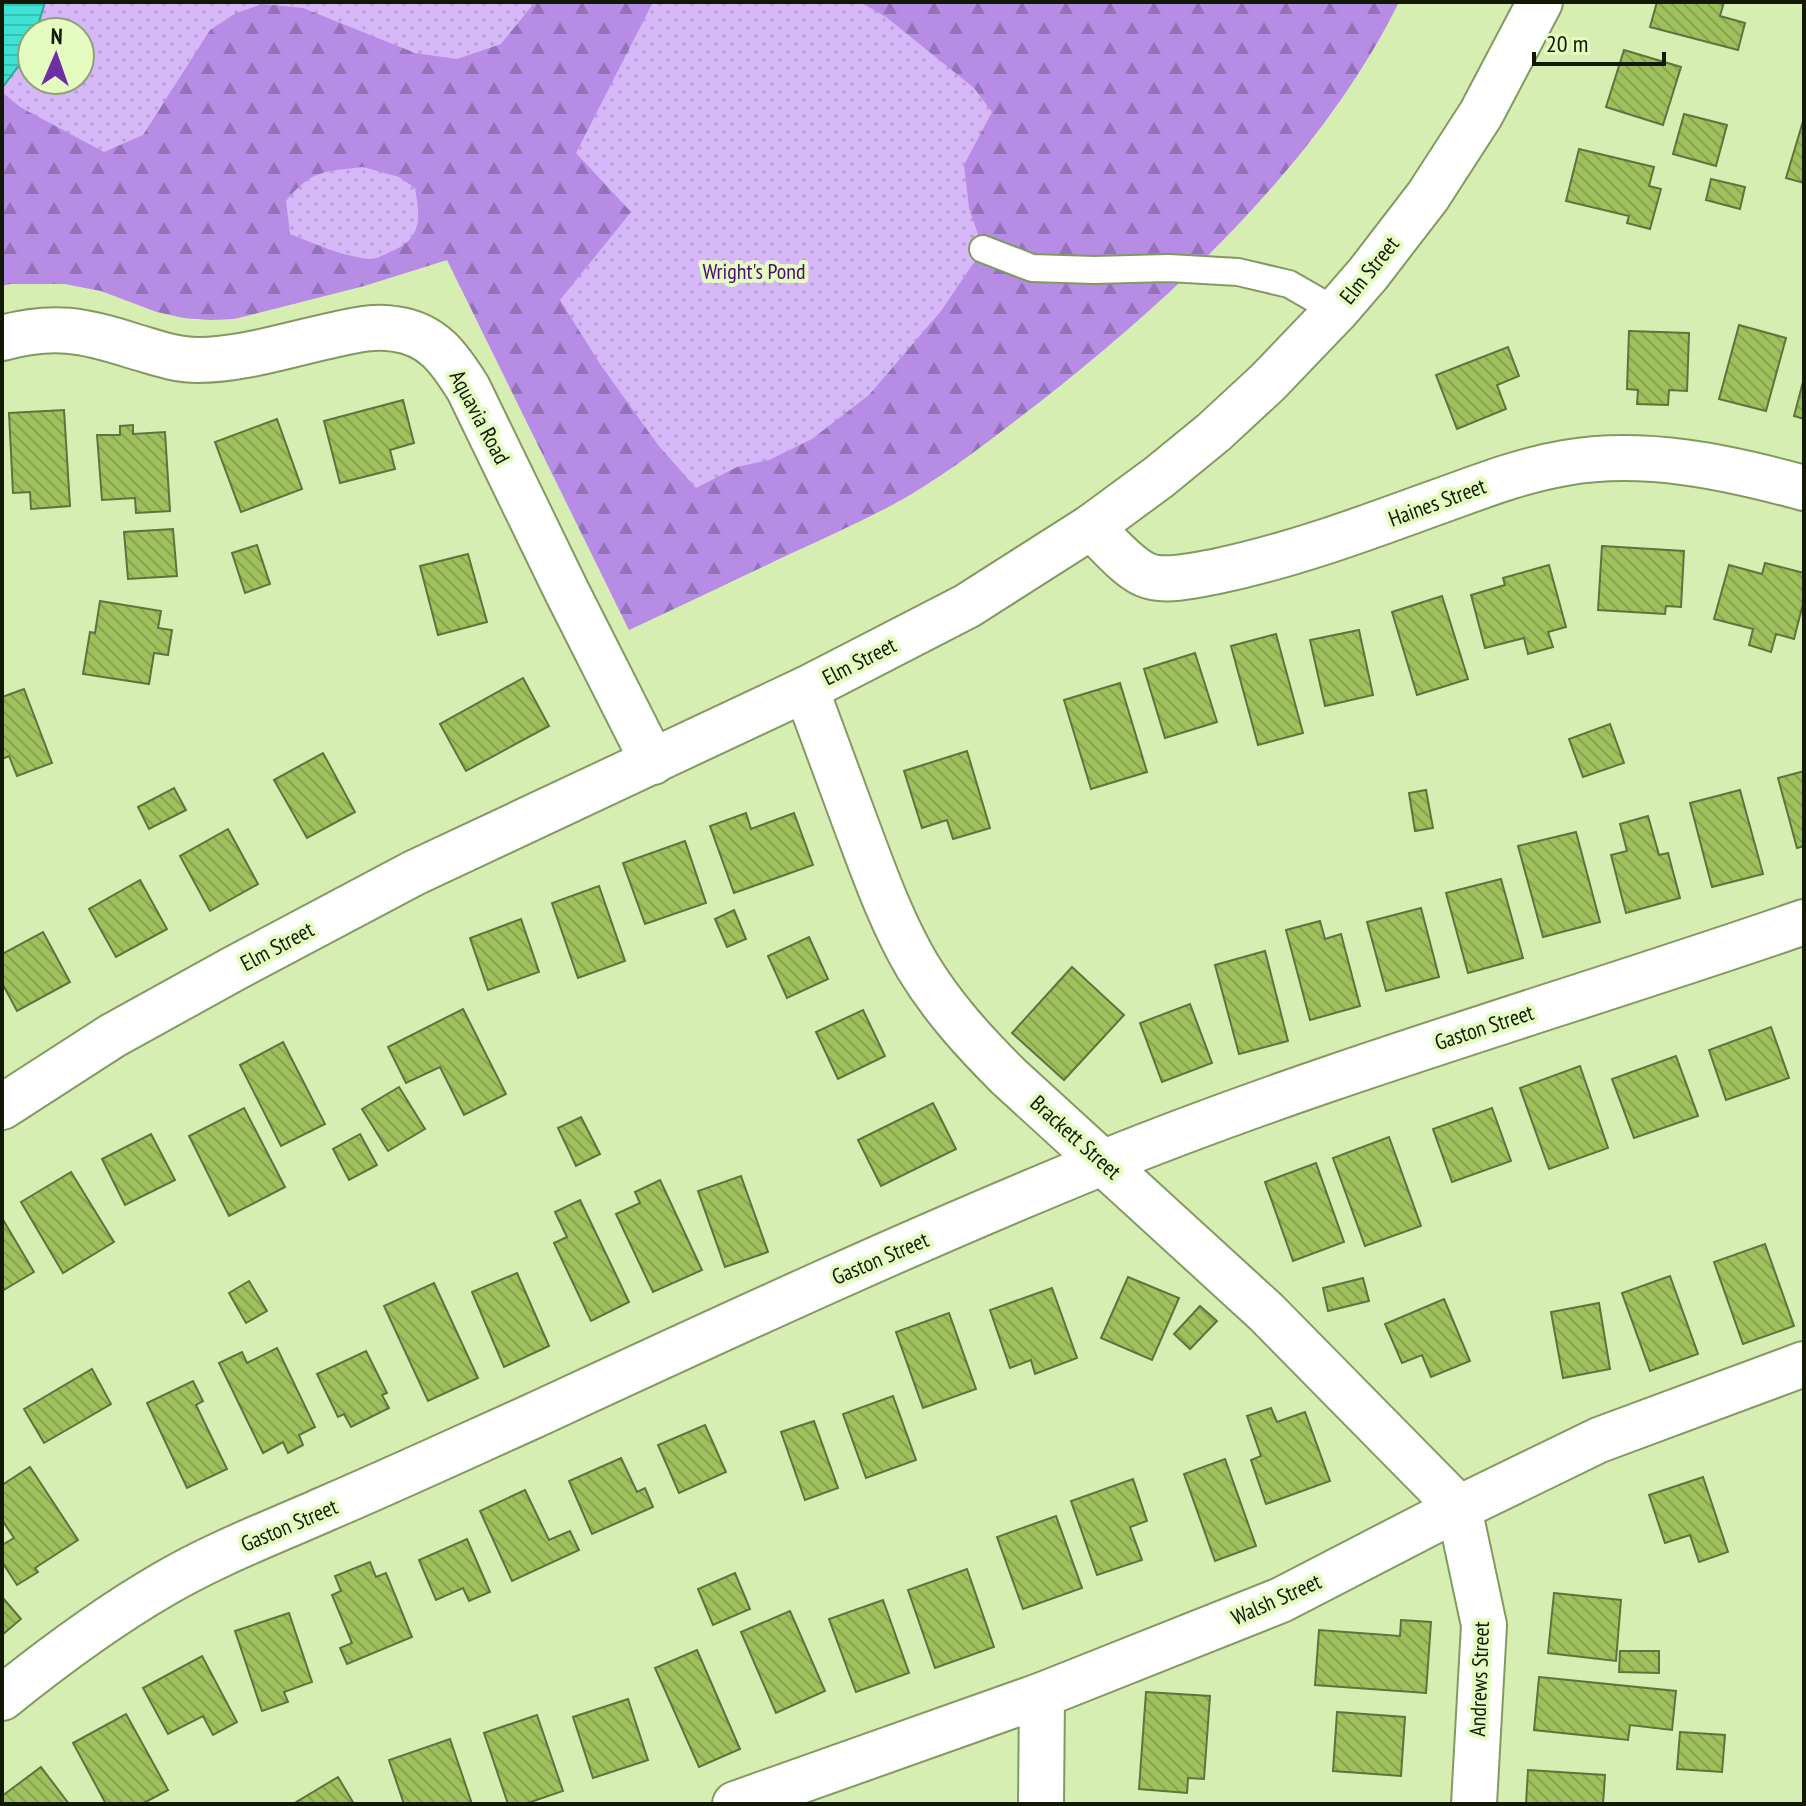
<svg xmlns="http://www.w3.org/2000/svg" width="1806" height="1806" font-family="'PT Sans Narrow',sans-serif">
<style>
.grass{fill:url(#grass-dots);fill-rule:evenodd}
.forest{fill:url(#forest-firs);fill-rule:evenodd}
.water{fill:url(#water-rules);stroke:#30a695;stroke-width:2}
.building{fill:url(#building-back-hatch);stroke:#5f733d;stroke-width:2}
.lines{fill:none;stroke-linecap:round;stroke-linejoin:round}
.lane-casing{stroke:#849962;stroke-width:30}
.street-casing{stroke:#849962;stroke-width:48}
.secondary-casing{stroke:#849962;stroke-width:48}
.lane{stroke:#fff;stroke-width:26}
.street{stroke:#fff;stroke-width:44}
.secondary{stroke:#fff;stroke-width:44}
.labels{text-anchor:middle;dominant-baseline:central;stroke-width:8;stroke-linejoin:round;paint-order:stroke}
.street-label{font-size:22px;fill:#111904;stroke:#e4fcc0}
.park-label{font-size:22px;fill:#4b0a77;stroke:#e4fcc0}
</style>
<defs>
<pattern id="grass-dots" width="8" height="8" patternUnits="userSpaceOnUse" patternTransform="scale(2)"><rect width="8" height="8" fill="#d6b8f9"/><path d="M2 2h.1M6 6h.1" fill="none" stroke="#b79ed4" stroke-width="1.8" stroke-linecap="round"/></pattern>
<pattern id="forest-firs" width="22" height="20" patternUnits="userSpaceOnUse" patternTransform="scale(2)"><rect width="22" height="20" fill="#b78ce5"/><path d="M5 1l3.5 6h-7zM16 11l3.5 6h-7z" fill="#9372b7"/></pattern>
<pattern id="water-rules" width="6" height="5" patternUnits="userSpaceOnUse" patternTransform="scale(2)"><rect width="6" height="5" fill="#3ee3d3"/><path d="M0 2.5h6" fill="none" stroke="#35c2b4"/></pattern>
<pattern id="building-back-hatch" width="6" height="6" patternUnits="userSpaceOnUse" patternTransform="scale(2)"><rect width="6" height="6" fill="#9ec05d"/><path d="M-1 5l2 2M0 0l6 6M5-1l2 2" fill="none" stroke="#87a44f"/></pattern>
</defs>
<rect width="100%" height="100%" fill="#d7eeb3"/>
<!-- grass -->
<path class="grass" d="M2 2H1399C1320 161 1179 292 1041 401 994 437 944 477 892 505 860 522 827 537 794 552 739 578 684 604 629 630L447 260 364 286 234 319 210 320 184 318 157 312 101 291 65 284H10L2 286ZM32 32H80V80H32Z"/>
<!-- forest -->
<path class="forest" d="M535 2H653L576 153 631 212 560 300 600 364 658 445 696 488 737 467 769 460 812 439 869 395 941 311 983 249 969 208 964 165 992 112 974 88 886 17 860 2H1399C1320 161 1179 292 1041 401 994 437 944 477 892 505 860 522 827 537 794 552 739 578 684 604 629 630L447 260 364 286 234 319 210 320 184 318 157 312 101 291 65 284H10L2 286V92L20 107 104 152 143 135 210 30 236 13 263 4 303 8 415 53 457 59 501 44ZM363 167 399 177 415 188C420 217 423 238 392 251 385 254 376 260 369 259 342 256 315 244 290 234L286 201C312 169 324 172 363 167Z"/>
<!-- water -->
<polygon class="water" points="2,2 45,2 36,32 32,32 32,48 2,88"/>
<!-- building -->
<g class="building">
<polygon points="1657,2 1724,2 1720,16 1745,23 1738,50 1650,27"/>
<polygon points="1624,50 1681,67 1663,125 1606,107"/>
<polygon points="1684,114 1727,125 1716,166 1673,154"/>
<polygon points="1804,118 1804,183 1786,178"/>
<polygon points="1579,149 1654,167 1649,186 1661,189 1650,229 1627,223 1629,216 1566,201"/>
<polygon points="1711,179 1745,187 1740,209 1706,200"/>
<polygon points="1739,325 1786,338 1766,411 1719,399"/>
<polygon points="1629,331 1689,333 1687,391 1669,390 1668,405 1637,404 1638,390 1627,389"/>
<polygon points="1508,347 1519,376 1497,385 1506,409 1457,429 1436,375"/>
<polygon points="1804,378 1804,419 1794,416"/>
<polygon points="403,400 414,443 390,450 395,469 340,483 324,421"/>
<polygon points="64,410 70,506 31,509 30,492 13,493 9,413"/>
<polygon points="277,419 302,489 241,512 215,442"/>
<polygon points="133,425 133,434 165,432 170,511 136,513 135,498 102,500 97,435 120,435 120,426"/>
<polygon points="173,529 177,576 128,579 124,532"/>
<polygon points="257,545 270,584 245,593 232,553"/>
<polygon points="1602,546 1684,551 1681,607 1666,606 1665,614 1598,610"/>
<polygon points="468,554 487,622 438,635 420,566"/>
<polygon points="1765,563 1804,573 1804,600 1794,639 1776,634 1771,652 1749,645 1753,629 1714,619 1729,565 1762,574"/>
<polygon points="1549,565 1566,627 1548,632 1553,647 1528,654 1524,638 1485,648 1471,595 1505,585 1503,578"/>
<polygon points="1442,596 1468,679 1417,695 1392,612"/>
<polygon points="100,601 161,611 158,628 172,630 168,655 154,653 149,684 83,674 90,632 95,633"/>
<polygon points="1359,630 1373,695 1325,706 1310,640"/>
<polygon points="1276,634 1303,733 1258,745 1231,646"/>
<polygon points="1195,653 1217,722 1165,738 1144,669"/>
<polygon points="523,678 549,726 466,771 440,724"/>
<polygon points="1120,683 1147,772 1091,789 1064,700"/>
<polygon points="24,689 52,763 17,776 9,756 2,759 2,697"/>
<polygon points="1610,724 1624,763 1583,777 1569,739"/>
<polygon points="967,751 990,828 953,839 947,820 922,828 904,771"/>
<polygon points="323,753 355,812 307,838 274,780"/>
<polygon points="1804,771 1804,846 1797,848 1778,778"/>
<polygon points="174,788 186,810 149,829 138,807"/>
<polygon points="1426,790 1433,828 1415,831 1409,793"/>
<polygon points="1740,790 1763,874 1712,887 1690,803"/>
<polygon points="746,813 751,829 794,813 813,865 734,893 710,826"/>
<polygon points="1648,816 1659,855 1668,853 1680,898 1626,913 1611,855 1627,851 1620,824"/>
<polygon points="228,829 258,884 210,911 180,856"/>
<polygon points="1576,832 1600,922 1543,937 1518,846"/>
<polygon points="685,841 706,903 645,924 623,863"/>
<polygon points="1501,879 1523,958 1468,973 1446,893"/>
<polygon points="140,880 167,929 116,957 89,909"/>
<polygon points="599,886 625,961 578,978 552,903"/>
<polygon points="1421,908 1439,977 1386,991 1367,922"/>
<polygon points="734,910 746,939 727,947 715,919"/>
<polygon points="521,919 539,972 488,990 470,938"/>
<polygon points="1320,921 1325,939 1341,934 1360,1006 1310,1020 1286,930"/>
<polygon points="43,932 70,982 17,1011 2,983 2,954"/>
<polygon points="809,937 828,979 787,998 768,956"/>
<polygon points="1265,951 1288,1041 1239,1054 1215,965"/>
<polygon points="1072,967 1124,1015 1064,1080 1012,1033"/>
<polygon points="1190,1004 1212,1063 1162,1082 1140,1023"/>
<polygon points="463,1009 506,1094 464,1115 440,1067 406,1083 388,1047"/>
<polygon points="863,1010 885,1056 838,1079 816,1032"/>
<polygon points="1771,1027 1789,1078 1726,1100 1709,1050"/>
<polygon points="283,1042 325,1124 281,1146 240,1065"/>
<polygon points="1676,1056 1698,1116 1634,1138 1612,1079"/>
<polygon points="1580,1066 1608,1148 1549,1169 1520,1088"/>
<polygon points="399,1087 425,1129 388,1151 362,1109"/>
<polygon points="933,1103 956,1149 881,1186 858,1140"/>
<polygon points="244,1108 285,1187 229,1216 189,1136"/>
<polygon points="1492,1108 1511,1161 1452,1182 1433,1129"/>
<polygon points="581,1117 600,1154 576,1166 558,1128"/>
<polygon points="151,1134 175,1180 125,1205 102,1159"/>
<polygon points="360,1134 377,1165 349,1180 333,1149"/>
<polygon points="1389,1137 1421,1226 1365,1246 1333,1158"/>
<polygon points="1316,1163 1344,1242 1293,1261 1265,1182"/>
<polygon points="71,1172 114,1242 63,1273 21,1202"/>
<polygon points="741,1176 768,1252 725,1267 698,1191"/>
<polygon points="660,1180 702,1270 653,1292 616,1214 640,1203 635,1192"/>
<polygon points="580,1200 629,1302 591,1321 554,1243 567,1237 555,1212"/>
<polygon points="2,1218 34,1272 2,1291"/>
<polygon points="1765,1244 1794,1326 1743,1344 1714,1262"/>
<polygon points="517,1273 549,1346 504,1367 472,1292"/>
<polygon points="1670,1276 1698,1354 1650,1371 1622,1293"/>
<polygon points="1128,1277 1179,1298 1152,1360 1101,1338"/>
<polygon points="1363,1278 1369,1301 1328,1311 1323,1288"/>
<polygon points="249,1281 267,1311 246,1323 229,1293"/>
<polygon points="434,1283 478,1378 428,1401 384,1306"/>
<polygon points="1052,1288 1077,1358 1035,1374 1031,1360 1010,1368 990,1310"/>
<polygon points="1444,1299 1470,1361 1431,1377 1422,1355 1402,1363 1385,1324"/>
<polygon points="1599,1303 1610,1369 1563,1378 1551,1312"/>
<polygon points="1200,1306 1217,1321 1190,1349 1174,1334"/>
<polygon points="949,1313 976,1389 923,1408 896,1332"/>
<polygon points="277,1348 315,1427 299,1435 303,1445 288,1453 283,1442 263,1453 219,1363 242,1352 247,1363"/>
<polygon points="366,1351 387,1393 382,1395 389,1408 351,1427 344,1414 338,1417 317,1374"/>
<polygon points="92,1369 111,1404 44,1443 24,1409"/>
<polygon points="193,1381 203,1401 196,1405 227,1469 187,1488 147,1403"/>
<polygon points="893,1396 916,1460 866,1478 843,1414"/>
<polygon points="1271,1408 1277,1422 1305,1412 1330,1481 1266,1504 1251,1460 1261,1456 1247,1416"/>
<polygon points="814,1421 838,1488 805,1500 781,1432"/>
<polygon points="705,1425 726,1472 679,1493 658,1445"/>
<polygon points="621,1458 637,1492 645,1488 653,1507 592,1534 569,1481"/>
<polygon points="1225,1459 1256,1546 1215,1561 1184,1474"/>
<polygon points="30,1467 78,1540 35,1568 38,1572 17,1585 2,1562 2,1545 14,1538 2,1520 2,1485"/>
<polygon points="1703,1477 1728,1552 1699,1562 1690,1535 1665,1543 1649,1495"/>
<polygon points="1133,1479 1147,1521 1130,1527 1142,1560 1097,1575 1071,1501"/>
<polygon points="525,1490 549,1540 570,1531 579,1550 512,1581 480,1511"/>
<polygon points="1056,1516 1082,1588 1023,1609 997,1537"/>
<polygon points="467,1539 490,1592 469,1601 463,1588 436,1600 419,1560"/>
<polygon points="370,1562 376,1577 386,1573 412,1637 347,1664 340,1648 352,1643 332,1595 341,1591 335,1576"/>
<polygon points="967,1569 994,1647 935,1668 908,1590"/>
<polygon points="735,1573 750,1609 713,1625 698,1589"/>
<polygon points="1554,1593 1621,1600 1616,1661 1548,1653"/>
<polygon points="2,1597 21,1619 2,1635"/>
<polygon points="883,1600 909,1673 856,1692 829,1619"/>
<polygon points="790,1611 825,1691 776,1713 741,1632"/>
<polygon points="289,1613 312,1682 284,1692 288,1702 262,1711 235,1631"/>
<polygon points="1401,1620 1431,1622 1426,1693 1315,1685 1319,1630 1400,1636"/>
<polygon points="697,1650 740,1749 699,1767 655,1668"/>
<polygon points="1620,1651 1659,1651 1659,1673 1619,1672"/>
<polygon points="202,1656 237,1722 213,1735 203,1716 168,1734 143,1688"/>
<polygon points="1539,1677 1676,1691 1672,1730 1630,1725 1628,1740 1534,1730"/>
<polygon points="1146,1692 1210,1696 1204,1779 1188,1778 1187,1793 1139,1789"/>
<polygon points="628,1699 648,1760 593,1778 573,1717"/>
<polygon points="1337,1712 1405,1717 1401,1776 1333,1771"/>
<polygon points="126,1714 168,1790 142,1804 106,1804 73,1743"/>
<polygon points="537,1715 563,1791 525,1804 508,1804 484,1733"/>
<polygon points="1680,1732 1725,1735 1722,1772 1677,1769"/>
<polygon points="450,1739 472,1804 404,1804 389,1760"/>
<polygon points="41,1767 69,1804 2,1804 2,1796"/>
<polygon points="1528,1770 1605,1775 1603,1804 1526,1804"/>
<polygon points="338,1777 354,1804 293,1804"/>
</g>
<g class="lines">
<defs>
<polyline id="lane" points="983,249 1032,268 1094,270 1169,268 1238,272 1289,284 1336,311"/>
<g id="street">
<path d="M2 338C53 324 84 330 133 346 154 352 175 360 198 360 241 360 287 345 329 336 351 331 373 325 395 329 433 334 449 358 468 388L567 592 653 762"/>
<path d="M1091 527C1106 541 1127 567 1146 575 1164 583 1198 575 1218 571 1289 556 1358 531 1426 506 1472 490 1517 471 1565 463 1644 449 1727 467 1804 488"/>
<path d="M806 689C823 735 840 781 857 827 875 875 892 923 918 967 943 1008 974 1042 1008 1076L1266 1312 1459 1508 1484 1625 1474 1804"/>
<path d="M2 1698C53 1657 107 1617 164 1584 215 1554 271 1533 325 1509 395 1479 464 1447 533 1416 721 1329 910 1241 1102 1163 1332 1070 1570 1003 1804 922"/>
<polyline points="735,1804 1042,1695 1281,1600 1459,1508 1599,1440 1804,1364"/>
<polyline points="1041,1804 1042,1695"/>
</g>
<polyline id="secondary" points="2,1107 112,1036 235,968 414,873 806,689 967,606 1091,527 1159,477 1214,432 1268,382 1336,311 1368,274 1428,196 1481,114 1540,2"/>
</defs>
<!-- lane casing -->
<use href="#lane" class="lane-casing"/>
<!-- street casing -->
<use href="#street" class="street-casing"/>
<!-- secondary casing -->
<use href="#secondary" class="secondary-casing"/>
<!-- lane -->
<use href="#lane" class="lane"/>
<!-- street -->
<use href="#street" class="street"/>
<!-- secondary -->
<use href="#secondary" class="secondary"/>
</g>
<g class="labels">
<!-- street labels -->
<g class="street-label">
<text transform="translate(1369 270) rotate(-51)">Elm Street</text>
<text transform="translate(480 417) rotate(62)">Aquavia Road</text>
<text transform="translate(1437 502) rotate(-20)">Haines Street</text>
<text transform="translate(859 661) rotate(-27)">Elm Street</text>
<text transform="translate(277 946) rotate(-28)">Elm Street</text>
<text transform="translate(1484 1027) rotate(-18)">Gaston Street</text>
<text transform="translate(1076 1137) rotate(42)">Brackett Street</text>
<text transform="translate(880 1258) rotate(-23)">Gaston Street</text>
<text transform="translate(289 1525) rotate(-23)">Gaston Street</text>
<text transform="translate(1276 1599) rotate(-24)">Walsh Street</text>
<text transform="translate(1479 1679) rotate(-88)">Andrews Street</text>
</g>
<!-- park labels -->
<g class="park-label">
<text x="754" y="271">Wright's Pond</text>
</g>
</g>
<!-- border -->
<rect width="1806" height="1806" fill="none" stroke="#111904" stroke-width="8"/>
<!-- north arrow -->
<g transform="translate(56 56) rotate(2)"><circle r="38" fill="#e4fcc0" stroke="#90a175" stroke-width="2"/>
<path d="M0-6L14 30L0 20L-14 30Z" fill="#6f2ea3"/>
<text y="-12" font-size="22" font-weight="bold" text-anchor="middle" fill="#111904">N</text>
</g>
<!-- scale -->
<path d="M1534 52v12h130v-12" fill="none" stroke="#111904" stroke-width="4"/>
<text x="1546" y="52" font-size="24" fill="#111904" stroke="#e4fcc0" stroke-width="6" paint-order="stroke">20 m</text>
</svg>
